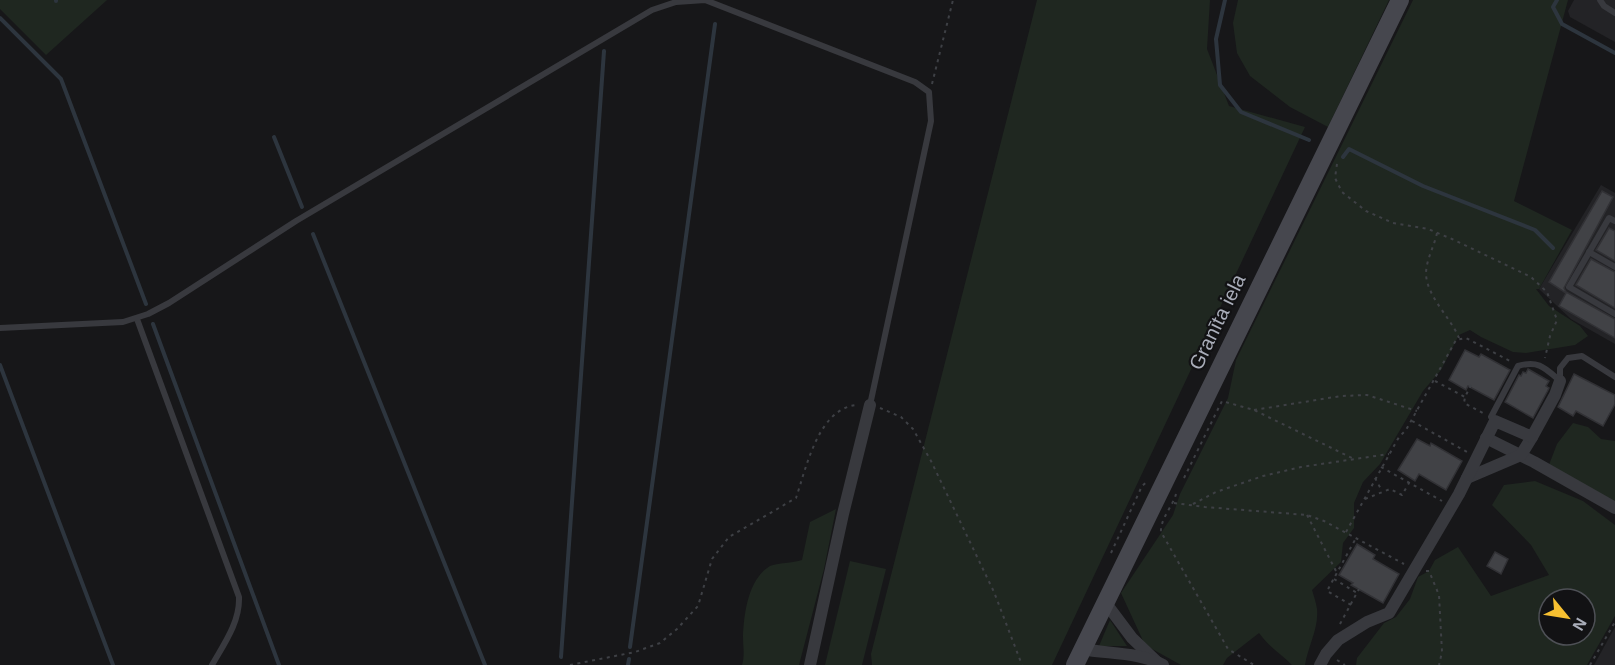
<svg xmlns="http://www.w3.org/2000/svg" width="1615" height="665" font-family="Helvetica,sans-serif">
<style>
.built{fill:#232326}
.green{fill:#1f2720;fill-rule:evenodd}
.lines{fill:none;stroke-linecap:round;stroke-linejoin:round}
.stream{stroke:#2d353e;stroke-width:4}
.building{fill:#414246;stroke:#313135;stroke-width:1.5}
.path{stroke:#3e4045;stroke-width:2;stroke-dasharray:3 4.5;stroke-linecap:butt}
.lane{stroke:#38393e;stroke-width:6}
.street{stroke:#38393e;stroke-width:12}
.secondary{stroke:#46474e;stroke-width:18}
.labels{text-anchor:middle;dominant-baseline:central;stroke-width:4.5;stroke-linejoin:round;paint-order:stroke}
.street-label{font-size:20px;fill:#a9adb9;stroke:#121214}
</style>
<rect width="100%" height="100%" fill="#171719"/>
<!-- built -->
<g class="built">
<polygon points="1574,0 1615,0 1615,42 1570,17 1568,11"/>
<polygon points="1601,185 1615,193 1615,344 1571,319 1539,289"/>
<polygon points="1615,627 1615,665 1594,665"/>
</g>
<!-- green -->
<g class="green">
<polygon points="0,0 107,0 46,55 0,9"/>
<polygon points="1037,0 1210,0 1207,49 1229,106 1305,127 1052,665 872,665 871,654"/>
<polygon points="1238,0 1389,0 1328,127 1290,107 1250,76 1237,53 1233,23"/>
<path d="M1413 0H1568L1514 201 1572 230 1539 289H1536L1549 306 1580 326 1588 336 1575 345 1526 353 1513 352 1481 337 1470 330 1459 335 1441 370 1423 391 1380 464 1363 482 1354 503V528L1343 543 1341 562 1312 590C1314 596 1316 603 1317 609 1319 628 1308 646 1305 665H1292C1280 653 1269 647 1259 633L1227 658 1223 665H1181L1145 645 1121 593 1173 515 1180 494 1228 398 1236 360Z"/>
<polygon points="1573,423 1588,427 1601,439 1615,441 1615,503 1547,470 1557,444"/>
<path d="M1535 481 1583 501 1615 525V616L1587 665H1356L1357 658 1384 623 1396 617 1410 599 1418 577 1429 571 1435 560 1458 547 1491 596 1549 575 1531 545 1492 505 1504 485ZM1549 599H1585V635H1549Z"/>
<path d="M836 509 824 569 799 665H742C745 655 743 647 743 637 744 614 748 579 770 566 777 563 793 563 802 560L810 522Z"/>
<polygon points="850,561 886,569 862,665 825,665"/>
<polygon points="1110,620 1127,646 1099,646"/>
</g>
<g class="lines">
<!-- stream -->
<g class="stream">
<polyline points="56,0 56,1"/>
<polyline points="1225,0 1216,39 1220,85 1241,112 1309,140"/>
<polyline points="1557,0 1553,7 1562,24 1615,53"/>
<polyline points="0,18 61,79 146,304"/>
<polyline points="274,137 302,207"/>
<polyline points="1343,157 1349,149 1423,186 1535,230 1553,248"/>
<polyline points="313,234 485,665"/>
<polyline points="153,324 279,665"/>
<polyline points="0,365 113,665"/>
<polyline points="630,647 715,24"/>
<polyline points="561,657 604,51"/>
<polyline points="628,665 629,659"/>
</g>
</g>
<!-- building -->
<g class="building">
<polygon points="1602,191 1613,197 1564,288 1566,292 1615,319 1615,338 1559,306 1566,293 1549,282"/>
<polygon points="1609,228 1615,231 1615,261 1596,250"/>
<polygon points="1591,259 1615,272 1615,308 1576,285"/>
<polygon points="1465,350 1479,357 1481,354 1510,370 1494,400 1468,386 1466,390 1449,380"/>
<polygon points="1528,369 1549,381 1546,386 1549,388 1547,392 1533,418 1505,402 1519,375 1521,376 1523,372 1526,373"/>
<polygon points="1574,374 1615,395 1615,404 1603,426 1576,411 1573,416 1558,407"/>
<polygon points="1417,439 1430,446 1431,443 1462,461 1446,490 1419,474 1415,481 1398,470"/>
<polygon points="1357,544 1375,555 1373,559 1399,574 1383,603 1351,585 1353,583 1339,575"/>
<polygon points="1495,552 1508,559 1501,574 1487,566"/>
</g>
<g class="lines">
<!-- path -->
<g class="path">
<polyline points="932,84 953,0"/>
<polyline points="1337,164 1335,178 1342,192 1366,211 1393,223 1428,229 1452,239 1531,277 1547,292 1557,320 1550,336 1545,358"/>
<path d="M1437 233C1434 247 1426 260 1426 274 1427 297 1451 318 1459 338"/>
<polyline points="1435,381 1465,397"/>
<polyline points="1471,385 1465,397 1464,403 1483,413"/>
<polyline points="880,408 901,417 913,429 931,461 994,592 1022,665"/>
<polyline points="1254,410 1341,396 1367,395 1417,411"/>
<polyline points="1412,421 1467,452"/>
<polyline points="1381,467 1442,501"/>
<polyline points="1184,478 1222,401 1254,410 1352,458"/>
<polyline points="1375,478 1382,491"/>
<path d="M1176 494C1173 506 1160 519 1161 532L1228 649 1254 665"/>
<polyline points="1365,499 1390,489 1402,495 1409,483"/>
<polyline points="1174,503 1205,507 1307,515 1324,521 1404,564"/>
<polyline points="1193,504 1216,492 1263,476 1301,467 1389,454"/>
<polyline points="1307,515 1337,573"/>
<polyline points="1346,532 1399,437 1406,430 1456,340 1466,338 1510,361"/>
<polyline points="1111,553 1142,486 1148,481"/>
<polyline points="1426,571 1429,571 1439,595 1442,652 1439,665"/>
<polyline points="1334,579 1357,593"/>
<polyline points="1351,605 1327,591 1356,538"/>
<polyline points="1340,624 1359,589"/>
<polyline points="1337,660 1345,665"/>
<path d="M570 665 635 652 660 643 677 629 698 606 712 559 729 537 796 498C806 469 818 408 857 405"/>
<polyline points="1590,665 1615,622"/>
</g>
<!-- lane -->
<g class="lane">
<polyline points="1600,0 1604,6 1615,13"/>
<polyline points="1615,221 1609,218 1569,287 1615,314"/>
<polyline points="1589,252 1615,267"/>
<path d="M137 319 239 597C240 622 224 644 212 665"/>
<polyline points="0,328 123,322 148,314 169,303 296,221 652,10 676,2 705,0 915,82 929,92 931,121 870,405"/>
<polyline points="1560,381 1560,368 1568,358 1582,356 1615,377"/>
<path d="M1495 421 1491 417 1518 366C1539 360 1545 368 1560 381"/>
</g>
<!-- street -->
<g class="street">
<polyline points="1486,438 1534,462 1615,508"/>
<polyline points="1467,478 1521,455 1532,437"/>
<polyline points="1105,602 1132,638 1156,661"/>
<path d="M1082 649C1108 654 1140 652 1163 665"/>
<polyline points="810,665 843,514 870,405"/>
<polyline points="1320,665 1326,654 1338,640 1367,622 1389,613 1459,494 1495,421 1532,437 1555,395 1560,381"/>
</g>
<!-- secondary -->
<polyline class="secondary" points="1075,665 1400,0"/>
</g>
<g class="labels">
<!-- street labels -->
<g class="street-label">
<text transform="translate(1217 322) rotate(-64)">Granīta iela</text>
</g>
</g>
<!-- north arrow -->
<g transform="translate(1567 617) rotate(120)"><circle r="28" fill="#121214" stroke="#4e5056" stroke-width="1.5"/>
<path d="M0-4.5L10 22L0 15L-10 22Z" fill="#f7c031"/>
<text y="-9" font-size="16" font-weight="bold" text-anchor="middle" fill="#a9adb9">N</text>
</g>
</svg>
